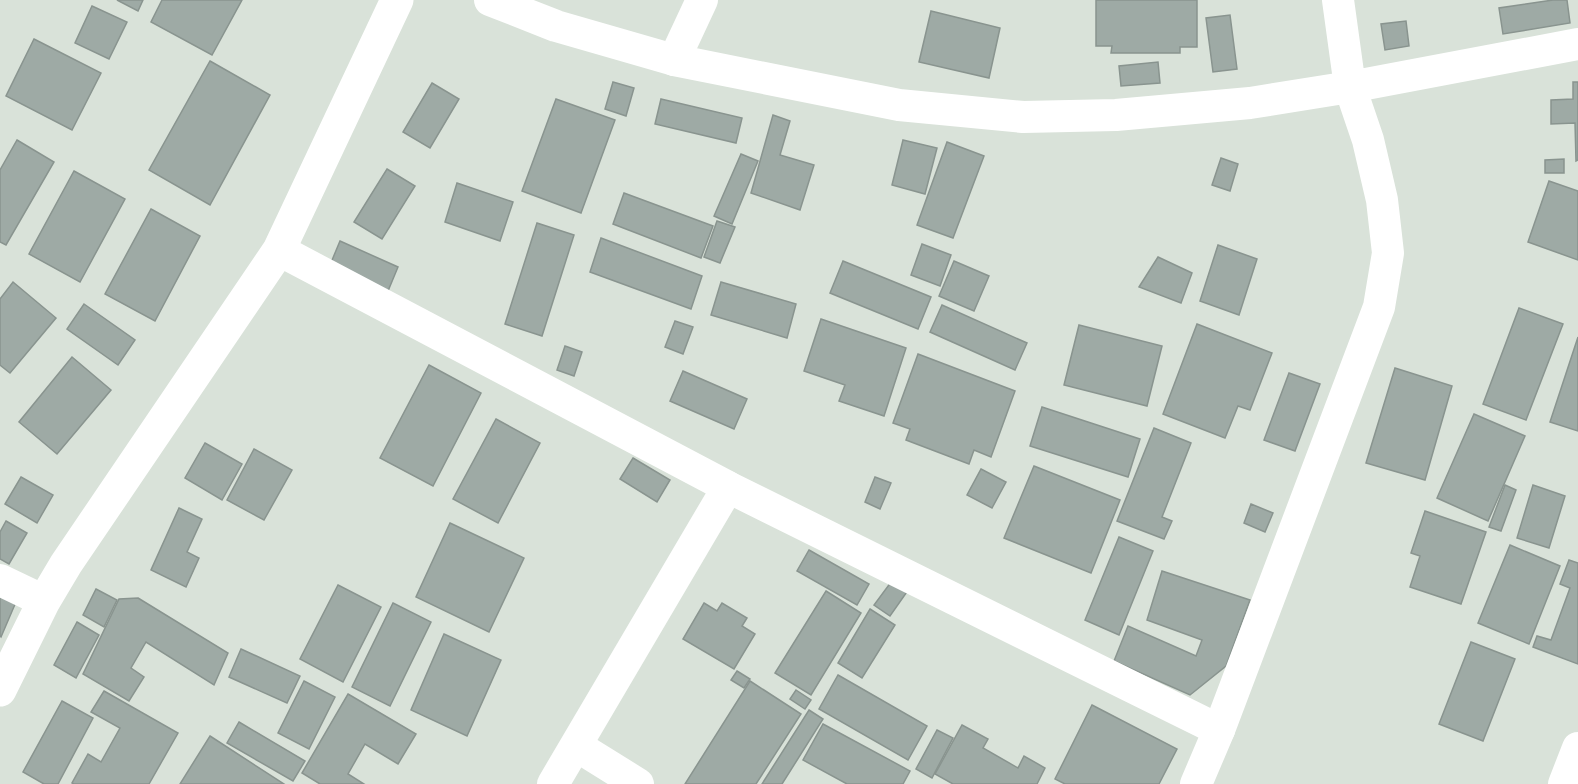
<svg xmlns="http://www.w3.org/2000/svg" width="1578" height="784" font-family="'DejaVu Sans',sans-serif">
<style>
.building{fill:#9eaaa5;stroke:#89948f;stroke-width:1.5}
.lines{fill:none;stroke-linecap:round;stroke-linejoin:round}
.minor{stroke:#fff;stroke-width:32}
.tertiary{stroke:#fff;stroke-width:33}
</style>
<rect width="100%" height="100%" fill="#d9e2d9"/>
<!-- building -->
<g class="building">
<polygon points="117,0 143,0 138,11"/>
<polygon points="162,0 242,0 212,55 151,22"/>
<polygon points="1096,0 1197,0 1197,47 1180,47 1180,53 1111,53 1112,46 1096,46"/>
<polygon points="1553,0 1567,0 1570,23 1503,34 1499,8"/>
<polygon points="92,6 127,22 109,59 75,43"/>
<polygon points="931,11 1000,28 989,78 919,62"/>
<polygon points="1230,15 1237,69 1213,72 1206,18"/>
<polygon points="1406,21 1409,46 1385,50 1381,24"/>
<polygon points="34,39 101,73 72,130 6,96"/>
<polygon points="210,61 270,95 210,205 149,170"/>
<polygon points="1158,62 1160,83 1121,86 1119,66"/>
<polygon points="613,82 634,88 626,116 605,109"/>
<polygon points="1573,82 1578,82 1578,160 1576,161 1575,123 1551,124 1551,100 1573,99"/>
<polygon points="432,83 459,99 430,148 403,132"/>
<polygon points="556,99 615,120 581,213 522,191"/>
<polygon points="661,99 742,118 736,143 655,124"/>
<polygon points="773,115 790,121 780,155 814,165 800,210 751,193"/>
<polygon points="17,140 54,162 6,245 0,242 0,170"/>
<polygon points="903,140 937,148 925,194 892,185"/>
<polygon points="947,142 984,156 953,238 917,225"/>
<polygon points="741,154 758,161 732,224 714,216"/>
<polygon points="1221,158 1238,164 1230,191 1212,185"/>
<polygon points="1564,159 1564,173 1545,173 1545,160"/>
<polygon points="387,169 415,186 382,239 354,222"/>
<polygon points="74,171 125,199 80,282 29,254"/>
<polygon points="1549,181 1578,191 1578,260 1528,242"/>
<polygon points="457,183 513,202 500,241 445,222"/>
<polygon points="624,193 713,226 701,258 613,224"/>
<polygon points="151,209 200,236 155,321 105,294"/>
<polygon points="717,221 735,227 720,263 704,257"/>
<polygon points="537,223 574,235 542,336 505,324"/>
<polygon points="601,238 702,276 691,309 590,272"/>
<polygon points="340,241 398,267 388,291 330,265"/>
<polygon points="922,244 951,255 940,286 911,275"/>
<polygon points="1218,245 1257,259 1239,315 1200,301"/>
<polygon points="1158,257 1192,273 1181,303 1139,287"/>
<polygon points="843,261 931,297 918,329 830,293"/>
<polygon points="954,261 989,276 974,311 939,296"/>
<polygon points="13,282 56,318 10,373 0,365 0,299"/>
<polygon points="721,282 796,304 787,338 711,315"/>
<polygon points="84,304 135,340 118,365 67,329"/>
<polygon points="942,305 1027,343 1015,370 930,332"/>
<polygon points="1519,308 1563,324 1526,420 1483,404"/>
<polygon points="821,319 906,348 884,416 839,401 845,385 804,371"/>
<polygon points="675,321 693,327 683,354 665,347"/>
<polygon points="1197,324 1272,353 1250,410 1238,406 1225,438 1163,414"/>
<polygon points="1079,325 1162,346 1147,406 1064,385"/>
<polygon points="1578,337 1578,431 1550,422"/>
<polygon points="565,346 582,352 574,376 557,370"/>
<polygon points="918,354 1015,391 991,457 974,450 969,464 906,440 910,429 893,423"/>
<polygon points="72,357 111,390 57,454 19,422"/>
<polygon points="429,365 481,393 433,486 380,458"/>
<polygon points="1395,368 1452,386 1425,480 1366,463"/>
<polygon points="683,371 747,399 734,429 670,401"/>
<polygon points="1289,373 1320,384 1295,451 1264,440"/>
<polygon points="1042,407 1140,439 1128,477 1030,446"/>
<polygon points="1474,414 1525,436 1488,521 1437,498"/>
<polygon points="496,419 540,443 498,523 453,499"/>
<polygon points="1154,428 1191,443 1162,517 1172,521 1164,539 1117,521"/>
<polygon points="205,443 242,464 222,500 185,478"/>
<polygon points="254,449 292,470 264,520 227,500"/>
<polygon points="633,458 670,480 657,502 620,479"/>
<polygon points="1034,466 1120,500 1091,573 1004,538"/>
<polygon points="981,469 1006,482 992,508 967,495"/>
<polygon points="21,477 53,495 37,523 5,504"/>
<polygon points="875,477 891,483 880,509 865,502"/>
<polygon points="1505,485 1516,490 1501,531 1489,527"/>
<polygon points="1533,485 1565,496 1549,548 1517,538"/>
<polygon points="1251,504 1273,513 1265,532 1244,523"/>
<polygon points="179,508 202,519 187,552 199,558 186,587 151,570"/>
<polygon points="1425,511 1486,532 1461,604 1410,587 1420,556 1411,553"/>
<polygon points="6,521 27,533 9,564 0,559 0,532"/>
<polygon points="450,523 524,558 489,632 416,597"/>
<polygon points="1119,537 1153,551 1119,635 1085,620"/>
<polygon points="1510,545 1560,566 1529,644 1478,623"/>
<polygon points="809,550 869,584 857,605 797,571"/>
<polygon points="1569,560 1578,563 1578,664 1533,647 1537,636 1551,640 1570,588 1560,584"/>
<polygon points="1162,571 1250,600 1226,666 1190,695 1114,661 1128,626 1196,656 1202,640 1147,620"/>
<polygon points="894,578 909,589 890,616 874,605"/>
<polygon points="338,585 381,607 343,682 300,659"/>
<polygon points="96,589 117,600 104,627 83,615"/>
<polygon points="826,591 861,613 811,695 775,673"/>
<polygon points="0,595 16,602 1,637 0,636"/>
<polygon points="138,598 228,653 214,685 146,642 131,668 144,677 129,701 83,674 119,599"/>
<polygon points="393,603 431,622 390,706 352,687"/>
<polygon points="704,603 717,611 722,603 747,618 742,626 755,634 734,669 683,639"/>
<polygon points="870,609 895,625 862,678 838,663"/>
<polygon points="77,622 99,635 76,678 54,665"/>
<polygon points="444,634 501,660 467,736 411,710"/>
<polygon points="1471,642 1515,659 1483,741 1439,724"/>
<polygon points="241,649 300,676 287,703 229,677"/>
<polygon points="737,671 750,679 744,688 731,680"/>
<polygon points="838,675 927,726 908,760 819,709"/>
<polygon points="304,681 335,697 309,749 278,733"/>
<polygon points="750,681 801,714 756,784 685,784"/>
<polygon points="796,690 811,700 805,709 790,699"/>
<polygon points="104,691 178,733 149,784 74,784 72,783 88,754 101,762 120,728 91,712"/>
<polygon points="348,694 416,734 398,764 365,744 348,774 364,784 320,784 302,773"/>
<polygon points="62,701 93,718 58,784 44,784 23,772"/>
<polygon points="1092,705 1177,749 1159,784 1065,784 1055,779"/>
<polygon points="809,710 823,719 782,784 762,784"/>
<polygon points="239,722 305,761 293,781 227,743"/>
<polygon points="823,724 910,771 903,784 847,784 803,760"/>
<polygon points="962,725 988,739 983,748 1018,768 1024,756 1045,768 1037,784 953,784 935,774"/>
<polygon points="937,730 953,738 932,778 916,769"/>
<polygon points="210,736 284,784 180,784"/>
</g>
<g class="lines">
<!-- minor -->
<g class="minor">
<polyline points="490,0 556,26 674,60 899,105 1023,117 1116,115 1250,103 1350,87 1368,140 1382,200 1388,253 1379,307 1219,730 1196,784"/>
<polyline points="1338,0 1350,87 1578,44"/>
<polyline points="674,60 702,0"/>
<polyline points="279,250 728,487 1219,730"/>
<polyline points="0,580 44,601"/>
<polyline points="577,746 638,784"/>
<polyline points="553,784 728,487"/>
<polyline points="1564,784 1578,748"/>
</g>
<!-- tertiary -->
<polyline class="tertiary" points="0,690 44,601 66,564 279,250 397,0"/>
</g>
</svg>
